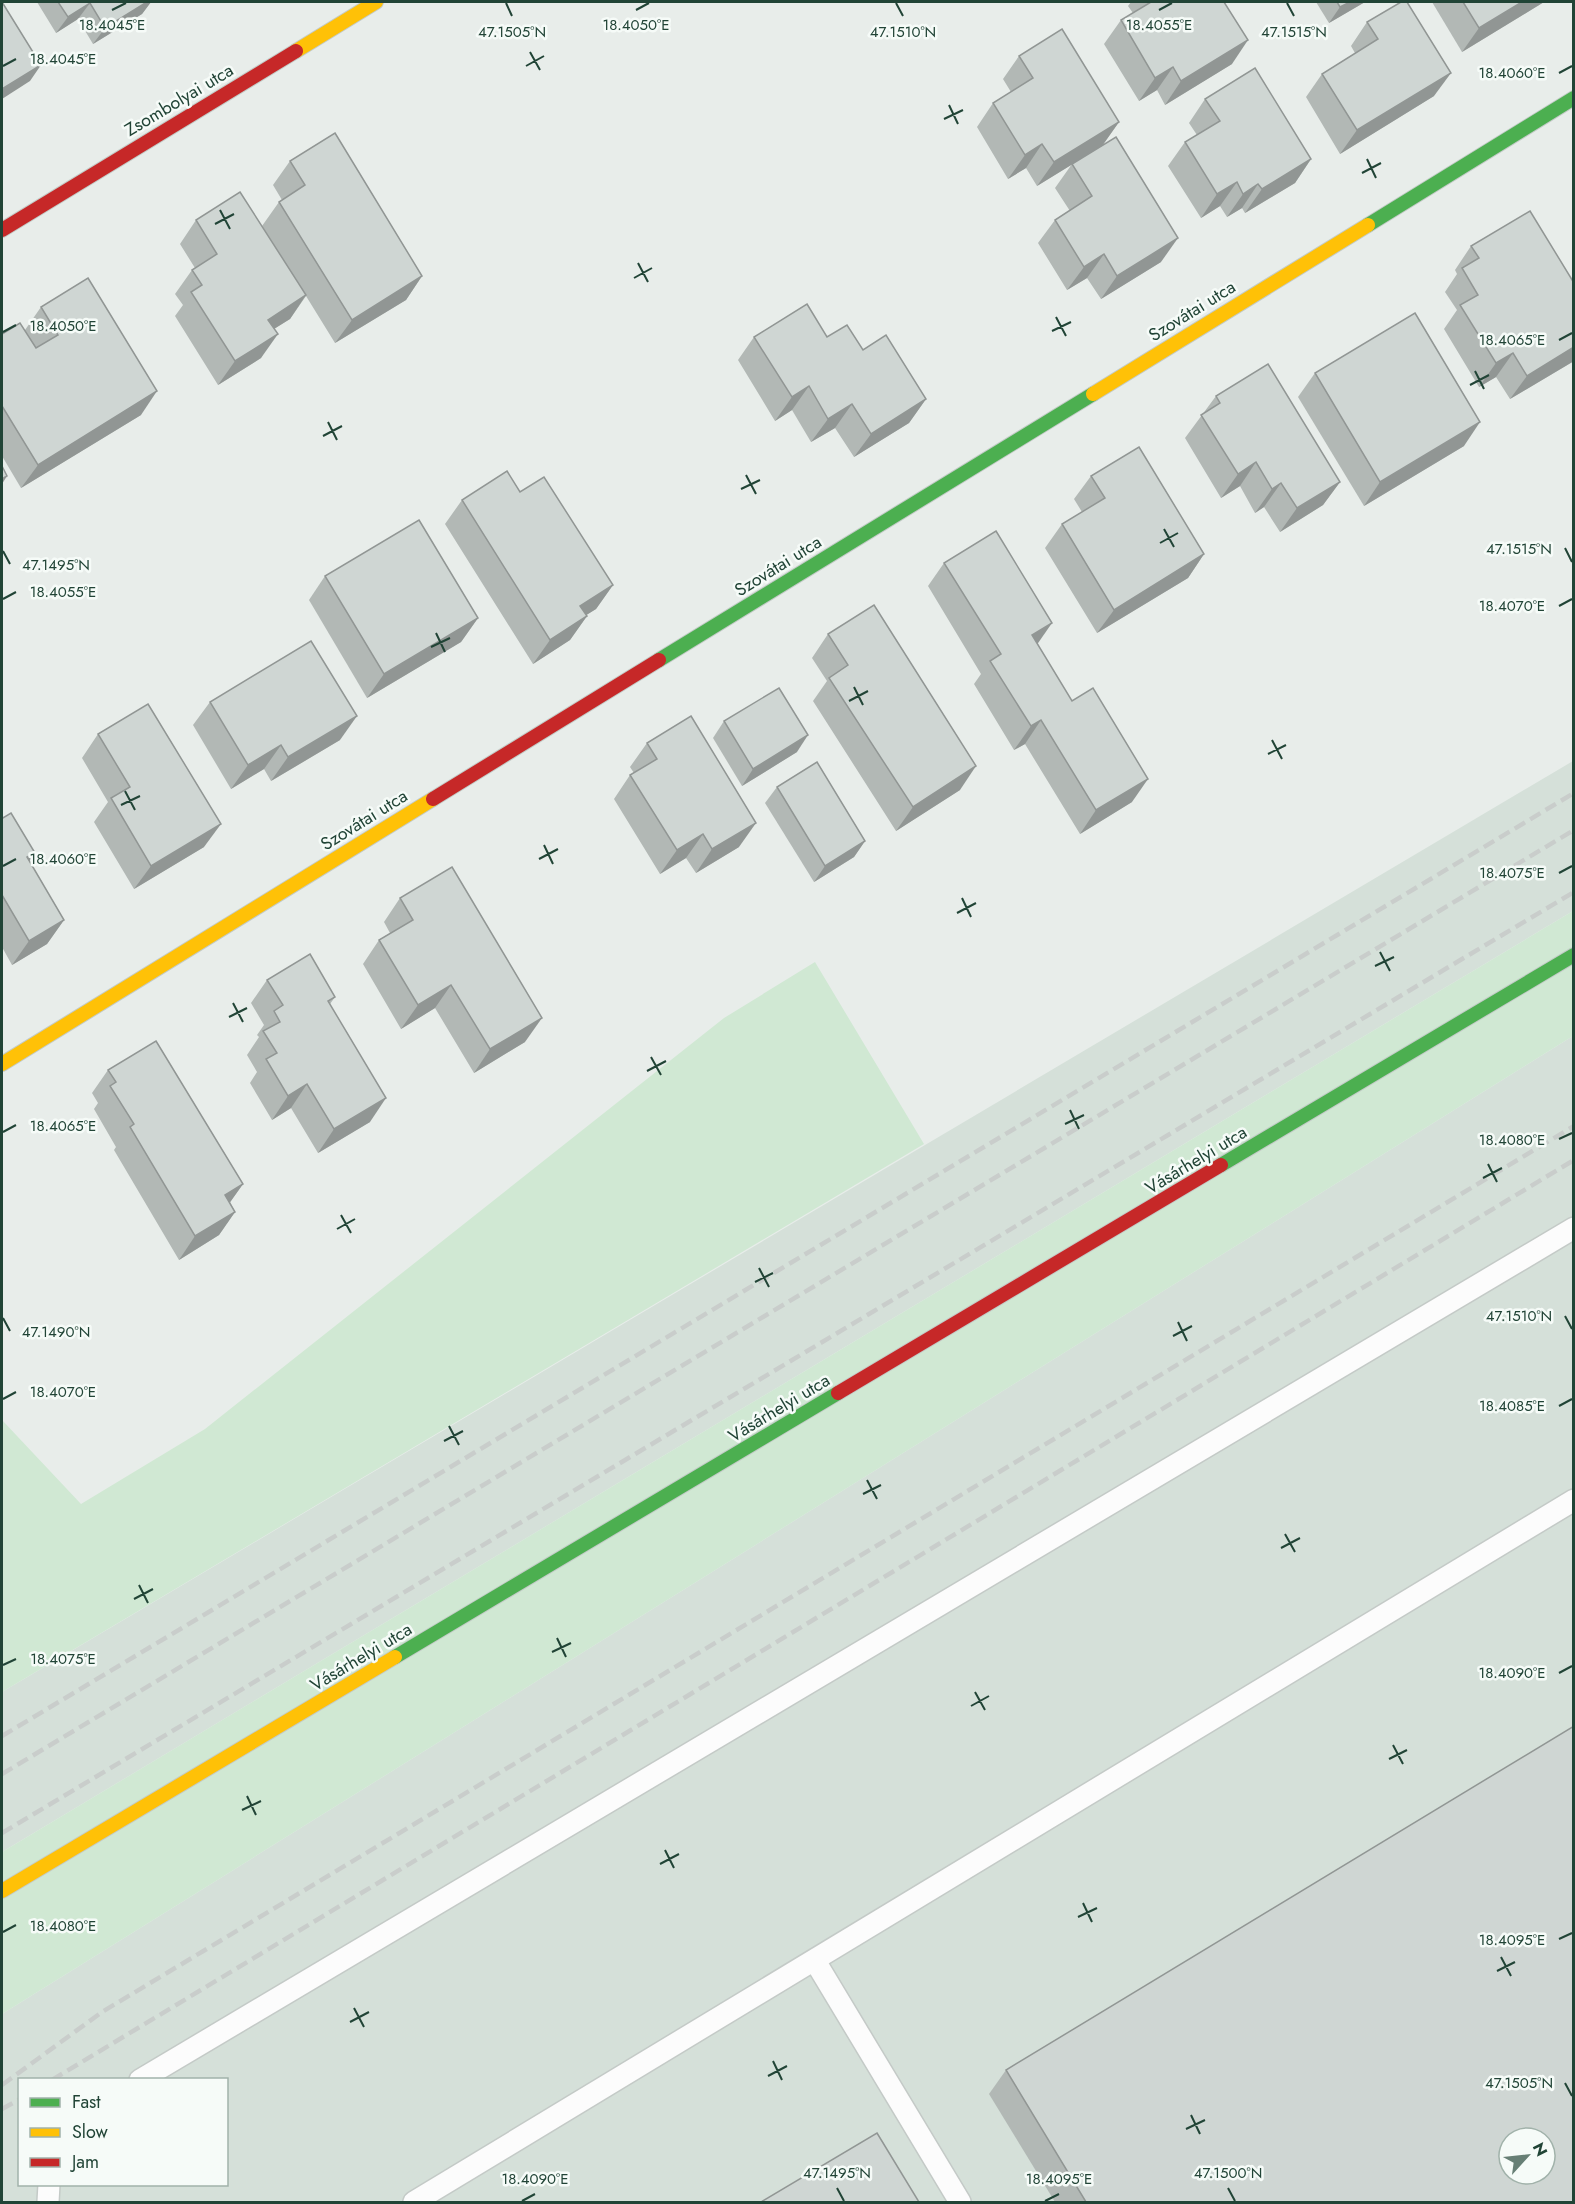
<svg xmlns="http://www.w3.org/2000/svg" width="1575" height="2204" font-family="Jost,sans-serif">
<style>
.built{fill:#d5e0d9;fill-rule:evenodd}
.green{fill:#d0e8d3}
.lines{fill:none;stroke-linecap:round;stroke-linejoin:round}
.lane-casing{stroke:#c4cac7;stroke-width:24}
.fast-casing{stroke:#c3cbc7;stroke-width:16}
.slow-casing{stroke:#c3cbc7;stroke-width:16}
.jam-casing{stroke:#c3cbc7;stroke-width:16}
.lane{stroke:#fcfcfc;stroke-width:21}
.fast{stroke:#4caf50;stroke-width:14}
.slow{stroke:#ffc107;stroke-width:14}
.jam{stroke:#c62828;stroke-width:14}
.rail{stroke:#c9cdcb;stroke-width:4.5;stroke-dasharray:12 6;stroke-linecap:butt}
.wall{fill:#b2b8b5}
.shaded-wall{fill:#919694}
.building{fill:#cfd6d3;stroke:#919694;stroke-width:1.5;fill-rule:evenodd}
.ticks{fill:none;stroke:#214436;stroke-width:2}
.labels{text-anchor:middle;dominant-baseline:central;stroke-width:5;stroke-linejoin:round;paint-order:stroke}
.street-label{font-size:18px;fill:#214436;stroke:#f6fbf8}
.ticks-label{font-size:15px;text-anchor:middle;fill:#214436;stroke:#f6fbf8;stroke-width:5;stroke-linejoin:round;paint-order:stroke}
</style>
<rect width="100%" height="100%" fill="#e8edea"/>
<!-- built -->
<g class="built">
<polygon points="1573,761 1573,911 2,1852 2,1692"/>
<path d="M1573 1036V2202H2V2014ZM20 2080H226V2184H20ZM1509 2138H1545V2174H1509Z"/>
</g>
<!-- green -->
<g class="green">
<polygon points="1573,911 1573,1036 2,2014 2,1852"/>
<polygon points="815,962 924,1144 2,1692 2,1420 81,1504 205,1429 724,1018"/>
</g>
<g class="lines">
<defs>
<g id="lane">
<polyline points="815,1961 960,2202"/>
<polyline points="140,2080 1574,1228"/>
<polyline points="48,2202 49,2184"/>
<polyline points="414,2202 1574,1500"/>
</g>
<g id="fast">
<polyline points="1368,225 1574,98"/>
<polyline points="659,660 1093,394"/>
<polyline points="1221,1165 1574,955"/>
<polyline points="395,1657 838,1393"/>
</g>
<g id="slow">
<polyline points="296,51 376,2"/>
<polyline points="1093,394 1368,225"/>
<polyline points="2,1064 433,799"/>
<polyline points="2,1891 395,1657"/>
</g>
<g id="jam">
<polyline points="2,230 296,51"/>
<polyline points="433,799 659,660"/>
<polyline points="838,1393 1221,1165"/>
</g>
</defs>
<!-- lane casing -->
<use href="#lane" class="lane-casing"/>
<!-- fast casing -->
<use href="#fast" class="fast-casing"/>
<!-- slow casing -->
<use href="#slow" class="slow-casing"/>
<!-- jam casing -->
<use href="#jam" class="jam-casing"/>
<!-- lane -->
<use href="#lane" class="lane"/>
<!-- fast -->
<use href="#fast" class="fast"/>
<!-- slow -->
<use href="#slow" class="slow"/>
<!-- jam -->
<use href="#jam" class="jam"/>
<!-- rail -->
<g class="rail">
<polyline points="2,1736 1574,793"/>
<polyline points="2,1774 1574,830"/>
<polyline points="2,1833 1574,892"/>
<polyline points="52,2080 1574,1160"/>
<polyline points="2,2085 102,2012 1574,1126"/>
<polyline points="2,2109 20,2099"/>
</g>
</g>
<!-- wall -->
<g class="wall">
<polygon points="37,2 151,2 142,14 93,44 78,19 56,33"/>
<polygon points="1131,2 1224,2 1232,64 1165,105 1157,90 1139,101 1104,44 1121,20 1133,13 1128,6"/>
<polygon points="1316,2 1365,2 1329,23"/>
<polygon points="1432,2 1544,2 1462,52"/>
<polygon points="1367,22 1434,96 1340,154 1306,97 1322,74 1355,53 1351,46"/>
<polygon points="1019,56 1119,122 1102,146 1037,186 1026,168 1008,179 977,127 993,103 1011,92 1003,79"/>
<polygon points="1205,99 1311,159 1295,183 1245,213 1242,208 1227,217 1220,206 1201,218 1168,166 1185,142 1197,135 1189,123"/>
<polygon points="290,161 422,276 406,300 335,343 306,296 290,319 274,329 261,358 218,385 175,316 183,305 175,294 192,270 195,268 180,244 196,220 279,253 262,226 279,202 282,200 273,185"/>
<polygon points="1072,164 1161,262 1101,299 1087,278 1067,290 1038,243 1055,220 1070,211 1055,188"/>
<polygon points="1471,246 1574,283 1574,361 1510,399 1496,377 1479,387 1444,329 1457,310 1445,292 1457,274 1455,270"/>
<polygon points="41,307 141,415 21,488 2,456 2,334 25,330"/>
<polygon points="754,337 827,337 863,350 926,399 909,423 854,457 835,428 811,442 792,410 775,421 738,360"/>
<polygon points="1315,373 1464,446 1364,506 1298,397"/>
<polygon points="1216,396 1340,482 1323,505 1280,532 1264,507 1255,513 1240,486 1221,498 1185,438"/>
<polygon points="1091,476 1204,554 1188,578 1097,633 1045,548 1062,524 1082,512 1074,499"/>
<polygon points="520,492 613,585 596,609 586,615 587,616 570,640 533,664 445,524 462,500"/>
<polygon points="944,563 1037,645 1132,802 1080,834 1025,744 1014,750 974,684 981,674 928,586"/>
<polygon points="325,576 478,618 461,642 367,698 309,600"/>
<polygon points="828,634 960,790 896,831 813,701 827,681 812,658"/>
<polygon points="210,702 340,740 271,781 264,769 231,789 193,725"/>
<polygon points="724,721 797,752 742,786 713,738"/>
<polygon points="98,734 204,847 134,889 94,822 108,802 82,758"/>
<polygon points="647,743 739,847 696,873 686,858 660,874 614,799 630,775 634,773 630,767"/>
<polygon points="777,787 865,841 854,857 814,882 765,803"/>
<polygon points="2,816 35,853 29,861 64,920 47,944 12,965 2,947"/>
<polygon points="400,898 525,1042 474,1073 435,1008 401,1029 363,964 379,940 390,933 384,922"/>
<polygon points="267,980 335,997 330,1004 370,1122 318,1153 291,1108 272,1120 250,1083 257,1072 247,1055 259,1037 257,1035 264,1025 251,1003"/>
<polygon points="108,1070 243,1184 230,1202 235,1212 219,1235 179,1260 114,1150 116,1147 94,1109 98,1103 92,1093"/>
<polygon points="1006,2070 1574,2202 1055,2202 989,2094"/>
</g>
<!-- shaded-wall -->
<g class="shaded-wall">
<polygon points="147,2 151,2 142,14 93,44 105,28"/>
<polygon points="1350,2 1365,2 1329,23 1340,7"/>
<polygon points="1522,2 1544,2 1462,52 1479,28"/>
<polygon points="90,3 78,19 56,33 68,17"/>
<polygon points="1248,40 1232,64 1165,105 1181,81"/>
<polygon points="41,65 30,81 2,99 2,89"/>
<polygon points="1173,67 1157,90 1139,101 1155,78"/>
<polygon points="1451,73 1434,96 1340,154 1357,130"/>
<polygon points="1119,122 1102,146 1037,186 1054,162"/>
<polygon points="1042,144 1026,168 1008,179 1025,155"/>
<polygon points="1311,159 1295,183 1245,213 1262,189"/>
<polygon points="1237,182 1220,206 1201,218 1217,194"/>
<polygon points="1258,184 1242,208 1227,217 1243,194"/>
<polygon points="1178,238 1161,262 1101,299 1117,276"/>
<polygon points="1104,254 1087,278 1067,290 1084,267"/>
<polygon points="422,276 406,300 335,343 352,320"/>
<polygon points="306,295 290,319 251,343 268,320"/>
<polygon points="278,334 261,358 218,385 235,361"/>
<polygon points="1574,347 1574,361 1510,399 1527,376"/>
<polygon points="1513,353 1496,377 1479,387 1496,363"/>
<polygon points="809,386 792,410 775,421 792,397"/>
<polygon points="157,391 141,415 21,488 38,465"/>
<polygon points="926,399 909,423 854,457 871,434"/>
<polygon points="852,404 835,428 811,442 828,419"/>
<polygon points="1480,422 1464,446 1364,506 1380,482"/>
<polygon points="1256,462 1240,486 1221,498 1238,474"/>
<polygon points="7,476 2,484 2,479"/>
<polygon points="1340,482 1323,505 1280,532 1297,508"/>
<polygon points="1281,483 1264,507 1255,513 1272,489"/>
<polygon points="1204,554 1188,578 1097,633 1114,610"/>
<polygon points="613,585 596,609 564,629 580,606"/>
<polygon points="587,616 570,640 533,664 550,640"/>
<polygon points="478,618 461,642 367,698 384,674"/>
<polygon points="1052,623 1036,646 1032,635"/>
<polygon points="357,716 340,740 271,781 288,757"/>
<polygon points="1041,720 1025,744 1014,750 1031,726"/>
<polygon points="808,735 797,752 742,786 753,769"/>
<polygon points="281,745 264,769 231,789 248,765"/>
<polygon points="976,766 960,790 896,831 913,807"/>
<polygon points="1148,779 1132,802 1080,834 1096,810"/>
<polygon points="756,823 739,847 696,873 712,849"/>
<polygon points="221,824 204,847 134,889 151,866"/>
<polygon points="703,834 686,858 660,874 677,850"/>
<polygon points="865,841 854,857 814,882 825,866"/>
<polygon points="35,853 19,876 27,857"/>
<polygon points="64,920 47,944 12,965 29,941"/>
<polygon points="451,985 435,1008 401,1029 418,1005"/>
<polygon points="542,1018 525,1042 474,1073 490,1049"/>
<polygon points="307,1084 291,1108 272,1120 288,1096"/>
<polygon points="386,1098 370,1122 318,1153 334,1129"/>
<polygon points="243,1184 226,1208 225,1195"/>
<polygon points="235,1212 219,1235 179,1260 195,1236"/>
</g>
<!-- building -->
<g class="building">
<polygon points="2,2 41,65 2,89"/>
<polygon points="58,2 147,2 105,28 90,3 68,17"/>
<polygon points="1151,2 1224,2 1248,40 1181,81 1173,67 1155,78 1121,20"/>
<polygon points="1337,2 1350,2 1340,7"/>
<polygon points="1401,2 1407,2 1451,73 1357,130 1322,74 1378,39 1367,22"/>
<polygon points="1463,2 1522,2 1479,28"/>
<polygon points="1062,29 1119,122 1054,162 1042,144 1025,155 993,103 1033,78 1019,56"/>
<polygon points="1255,68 1311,159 1262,189 1258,184 1243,194 1237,182 1217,194 1185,142 1220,121 1205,99"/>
<polygon points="335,133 422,276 352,320 279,202 305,185 290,161"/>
<polygon points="1116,137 1178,238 1117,276 1104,254 1084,267 1055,220 1092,196 1072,164"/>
<polygon points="240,192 306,295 268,320 278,334 235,361 191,292 202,285 192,270 217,254 196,220"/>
<polygon points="1530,211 1574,283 1574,347 1527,376 1513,353 1496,363 1460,305 1478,295 1462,268 1479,258 1471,246"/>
<polygon points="88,278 157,391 38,465 2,406 2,334 20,323 36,348 58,335 41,307"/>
<polygon points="807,304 827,337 847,325 863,350 886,335 926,399 871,434 852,404 828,419 809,386 792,397 754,337"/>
<polygon points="1415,313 1480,422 1380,482 1315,373"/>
<polygon points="1268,364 1340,482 1297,508 1281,483 1272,489 1256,462 1238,474 1201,415 1220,403 1216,396"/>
<polygon points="1139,447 1204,554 1114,610 1062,524 1105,498 1091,476"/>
<polygon points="2,466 7,476 2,479"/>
<polygon points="507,471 520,492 544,477 613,585 580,606 587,616 550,640 462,500"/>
<polygon points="419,520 478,618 384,674 325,576"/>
<polygon points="996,531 1052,623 1032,635 1072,701 1093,688 1148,779 1096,810 1041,720 1031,726 990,661 1001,654 944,563"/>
<polygon points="874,605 976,766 913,807 829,678 848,665 828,634"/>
<polygon points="311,641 357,716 288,757 281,745 248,765 210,702"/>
<polygon points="779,688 808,735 753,769 724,721"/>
<polygon points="148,704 221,824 151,866 111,798 130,787 98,734"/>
<polygon points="691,716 756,823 712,849 703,834 677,850 630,775 657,759 647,743"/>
<polygon points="817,762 865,841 825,866 777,787"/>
<polygon points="11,813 35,853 27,857 64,920 29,941 2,895 2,816 3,818"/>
<polygon points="452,867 542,1018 490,1049 451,985 418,1005 379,940 413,920 400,898"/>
<polygon points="310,954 335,997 328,1001 386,1098 334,1129 307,1084 288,1096 266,1059 277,1053 263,1031 280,1022 274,1011 283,1005 267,980"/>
<polygon points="156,1041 243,1184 225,1195 235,1212 195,1236 130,1127 134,1124 110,1086 116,1082 108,1070"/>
<path d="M1574 1726V2202H1086L1006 2070ZM1509 2138H1545V2174H1509Z"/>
<polygon points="877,2133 919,2202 761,2202"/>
</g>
<!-- ticks -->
<path class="ticks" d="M506 3 512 16M896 3 903 16M1287 3 1294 16M112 10 126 3M636 10 649 3M1159 10 1172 3M530 52 540 70M3 66 16 59M526 66 544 56M1559 73 1572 66M949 105 958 124M944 119 963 110M1367 159 1376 178M1362 173 1381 163M220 210 230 229M215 224 234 214M638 263 648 282M634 278 652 268M1056 317 1066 336M1052 331 1071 322M3 332 16 325M1559 340 1572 333M1475 371 1484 389M1470 385 1489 375M328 422 337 440M323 436 342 426M746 475 756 494M741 489 760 480M1164 529 1174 547M1160 543 1178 533M1565 548 1572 562M3 551 10 564M3 599 16 592M1559 606 1572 599M436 633 445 652M431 647 450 638M854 687 863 705M849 701 868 691M1272 740 1282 759M1268 754 1286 745M125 791 135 810M121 805 140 796M544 845 553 864M539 859 558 849M3 866 16 859M1559 873 1572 866M962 898 971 917M957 913 976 903M1380 952 1390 971M1375 966 1394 957M233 1003 243 1022M229 1017 247 1008M651 1057 661 1075M647 1071 666 1061M1070 1110 1079 1129M1065 1124 1084 1115M3 1132 16 1125M1559 1139 1572 1133M1488 1164 1497 1182M1483 1178 1502 1168M341 1215 351 1233M337 1229 355 1219M759 1268 769 1287M755 1282 773 1273M1565 1316 1572 1329M3 1318 10 1331M1178 1322 1187 1341M1173 1336 1192 1326M3 1399 16 1392M1559 1406 1572 1399M449 1426 459 1445M444 1441 463 1431M867 1480 877 1499M863 1494 881 1485M1285 1534 1295 1552M1281 1548 1300 1538M139 1585 148 1603M134 1599 153 1589M557 1638 566 1657M552 1652 571 1643M3 1665 16 1659M1559 1673 1572 1666M975 1692 985 1710M971 1706 989 1696M1393 1745 1403 1764M1389 1759 1407 1750M247 1796 256 1815M242 1810 261 1801M665 1850 674 1868M660 1864 679 1854M1083 1903 1092 1922M1078 1917 1097 1908M3 1932 16 1925M1559 1939 1572 1933M1501 1957 1511 1976M1497 1971 1515 1962M354 2008 364 2027M350 2022 369 2012M773 2061 782 2080M768 2076 787 2066M1565 2083 1572 2096M1191 2115 1200 2134M1186 2129 1205 2120M837 2188 844 2201M1228 2188 1235 2201M522 2201 535 2194M1045 2201 1059 2194"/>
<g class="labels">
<!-- street labels -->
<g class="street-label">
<text transform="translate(179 100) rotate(-31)">Zsombolyai utca</text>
<text transform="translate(1192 311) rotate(-32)">Szovátai utca</text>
<text transform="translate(778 566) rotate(-32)">Szovátai utca</text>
<text transform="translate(364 820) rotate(-32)">Szovátai utca</text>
<text transform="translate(1196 1160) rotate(-31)">Vásárhelyi utca</text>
<text transform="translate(779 1408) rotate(-31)">Vásárhelyi utca</text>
<text transform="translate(361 1657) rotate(-31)">Vásárhelyi utca</text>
</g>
</g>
<g class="ticks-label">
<text x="112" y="30">18.4045°E</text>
<text x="636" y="30">18.4050°E</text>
<text x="1159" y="30">18.4055°E</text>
<text x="512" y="37">47.1505°N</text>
<text x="903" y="37">47.1510°N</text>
<text x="1294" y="37">47.1515°N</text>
<text x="63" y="64">18.4045°E</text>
<text x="1512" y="78">18.4060°E</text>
<text x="63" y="331">18.4050°E</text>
<text x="1512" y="345">18.4065°E</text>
<text x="1519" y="554">47.1515°N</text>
<text x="56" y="570">47.1495°N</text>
<text x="63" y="597">18.4055°E</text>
<text x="1512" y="611">18.4070°E</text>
<text x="63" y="864">18.4060°E</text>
<text x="1512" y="878">18.4075°E</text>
<text x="63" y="1131">18.4065°E</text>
<text x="1512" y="1145">18.4080°E</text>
<text x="1519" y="1321">47.1510°N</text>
<text x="56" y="1337">47.1490°N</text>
<text x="63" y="1397">18.4070°E</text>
<text x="1512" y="1411">18.4085°E</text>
<text x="63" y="1664">18.4075°E</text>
<text x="1512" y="1678">18.4090°E</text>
<text x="63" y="1931">18.4080°E</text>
<text x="1512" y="1945">18.4095°E</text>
<text x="1519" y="2088">47.1505°N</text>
<text x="837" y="2178">47.1495°N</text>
<text x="1228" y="2178">47.1500°N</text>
<text x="535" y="2184">18.4090°E</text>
<text x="1059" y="2184">18.4095°E</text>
</g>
<!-- border -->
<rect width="1575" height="2204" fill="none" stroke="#214436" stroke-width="6"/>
<!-- legend -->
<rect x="18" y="2078" width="210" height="108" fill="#f6fbf8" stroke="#a1b2aa" stroke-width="1.5"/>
<rect x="30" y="2098" width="30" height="9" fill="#4caf50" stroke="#a1b2aa" stroke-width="1.5"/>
<text x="72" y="2108" font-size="18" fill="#214436">Fast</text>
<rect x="30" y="2128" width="30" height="9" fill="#ffc107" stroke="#a1b2aa" stroke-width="1.5"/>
<text x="72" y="2138" font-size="18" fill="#214436">Slow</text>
<rect x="30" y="2158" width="30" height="9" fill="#c62828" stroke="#a1b2aa" stroke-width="1.5"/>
<text x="72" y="2168" font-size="18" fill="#214436">Jam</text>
<!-- north arrow -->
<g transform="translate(1527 2156) rotate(63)"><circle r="28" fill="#f6fbf8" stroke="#a1b2aa" stroke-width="1.5"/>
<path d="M0-4.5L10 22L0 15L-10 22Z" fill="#677f75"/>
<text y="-9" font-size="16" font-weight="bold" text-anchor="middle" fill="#214436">N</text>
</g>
</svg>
